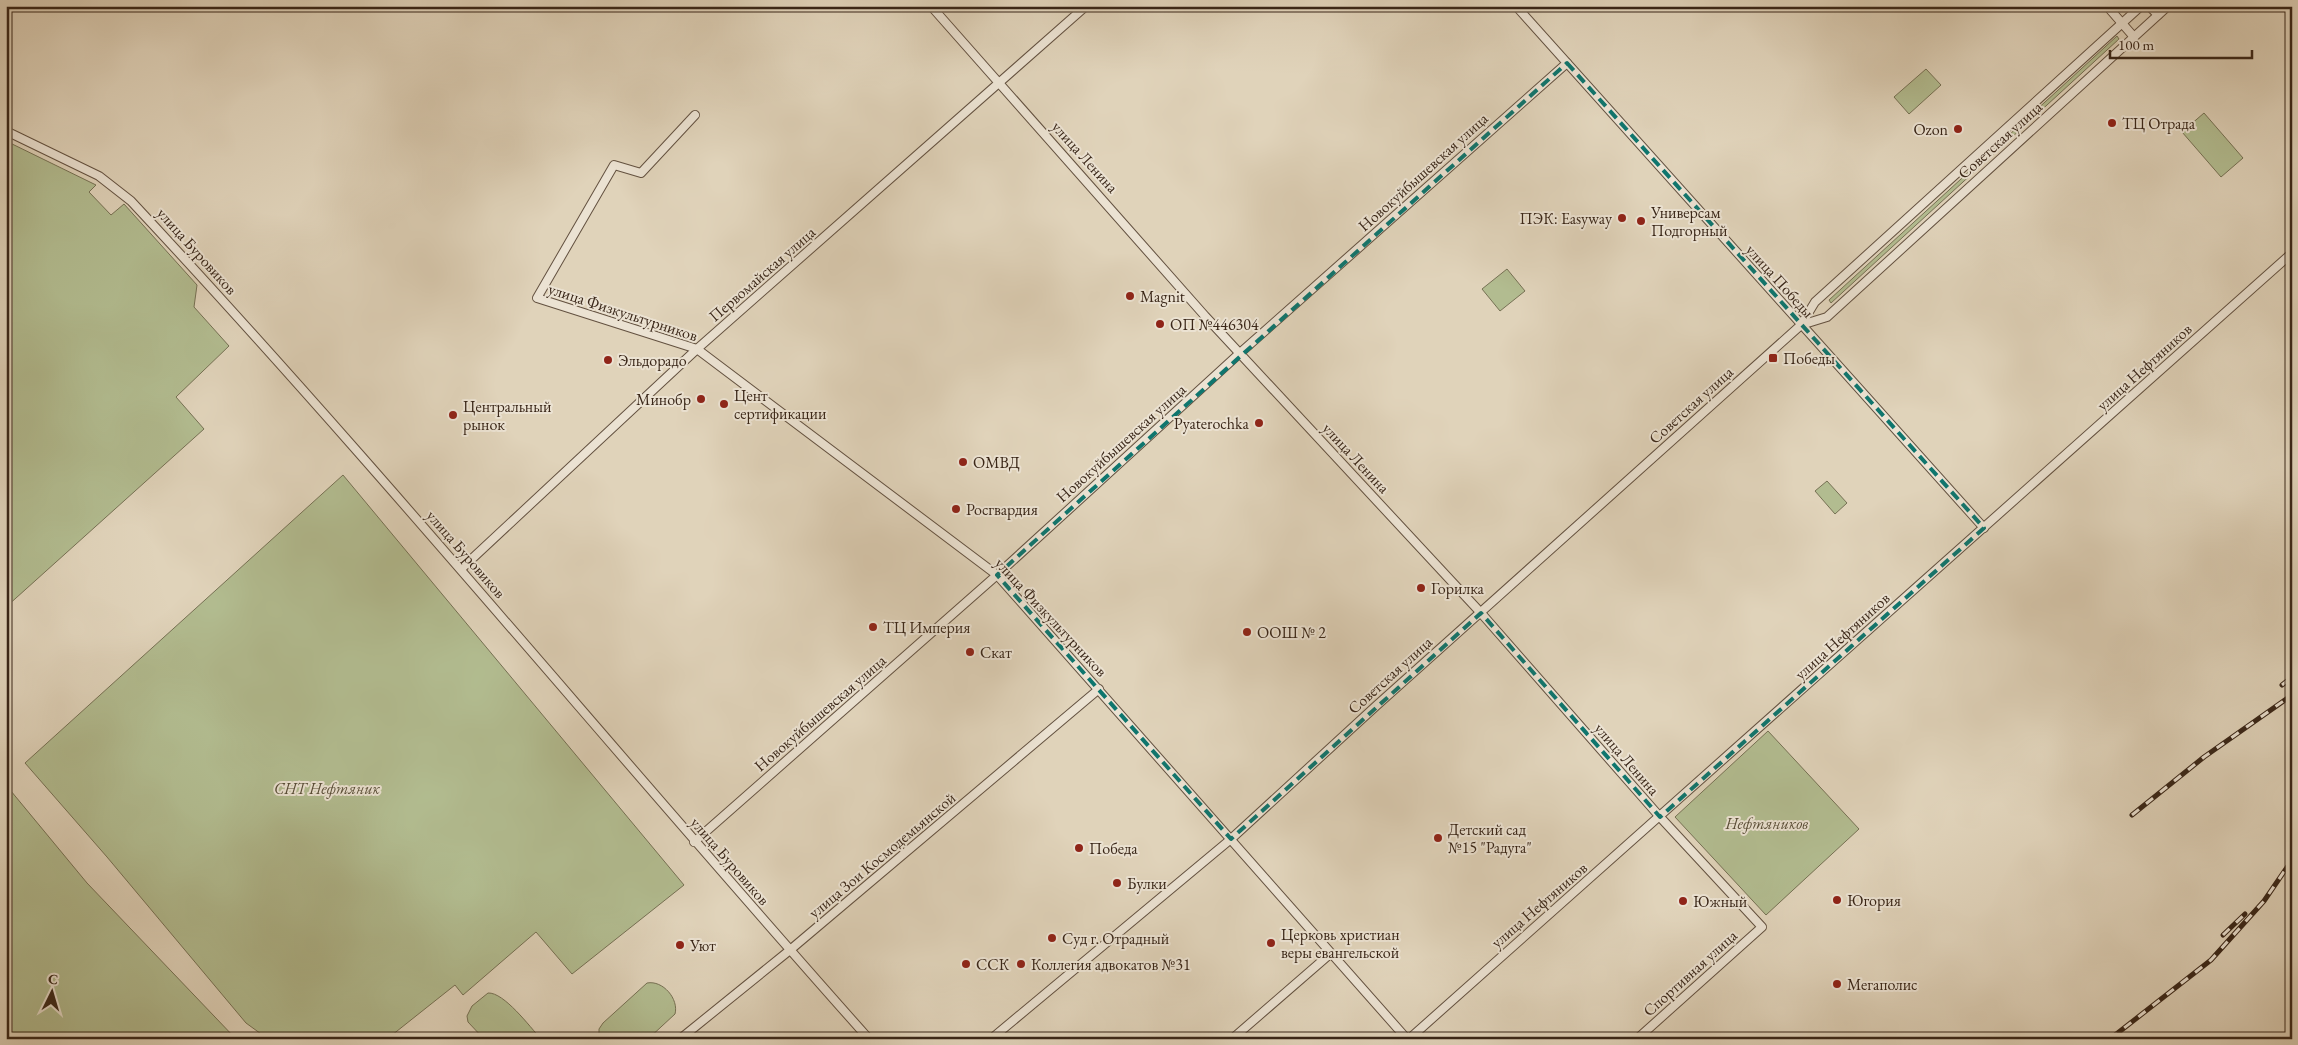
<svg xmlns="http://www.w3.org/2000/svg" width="2298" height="1045" font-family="'EB Garamond',serif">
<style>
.green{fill:#b2bc90;stroke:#767154}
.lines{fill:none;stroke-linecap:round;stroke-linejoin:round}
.minor-casing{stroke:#635140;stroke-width:10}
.minor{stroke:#ebe2d2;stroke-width:8}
.rail-casing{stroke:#392618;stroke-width:5}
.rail{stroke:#ebe2d2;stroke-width:3;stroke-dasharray:9;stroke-linecap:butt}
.marked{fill:none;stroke:#0f766e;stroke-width:4;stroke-dasharray:10 6;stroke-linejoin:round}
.poi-dot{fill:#8f2418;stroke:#ebe2d2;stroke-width:2}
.labels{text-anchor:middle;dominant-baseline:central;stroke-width:4;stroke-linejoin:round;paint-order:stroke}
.poi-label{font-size:16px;fill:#392618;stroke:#ebe2d2;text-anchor:start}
.street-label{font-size:16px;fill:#392618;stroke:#ebe2d2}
.park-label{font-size:16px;font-style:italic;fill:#574c36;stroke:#ebe2d2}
</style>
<rect width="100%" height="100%" fill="#e0d3ba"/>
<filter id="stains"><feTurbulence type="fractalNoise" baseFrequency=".004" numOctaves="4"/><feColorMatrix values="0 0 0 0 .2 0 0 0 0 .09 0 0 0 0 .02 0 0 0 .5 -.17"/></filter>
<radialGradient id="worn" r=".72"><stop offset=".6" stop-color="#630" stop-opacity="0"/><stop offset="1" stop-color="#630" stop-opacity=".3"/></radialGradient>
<!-- green -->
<g class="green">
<polygon points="2117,36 2119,39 1831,303 1829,300"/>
<polygon points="1926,69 1941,85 1909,114 1894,97"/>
<polygon points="2204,113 2243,158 2221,177 2182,132"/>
<polygon points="6,141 96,185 89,192 111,215 124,204 197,285 194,307 229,346 176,397 204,429 6,607"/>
<polygon points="1507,269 1525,291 1500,311 1482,289"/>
<polygon points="343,475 684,885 572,974 536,932 463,995 455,985 387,1039 268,1039 246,1023 107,857 25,763"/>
<polygon points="1827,481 1847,503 1835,514 1815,491"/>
<polygon points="1768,731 1859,829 1766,915 1675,817"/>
<polygon points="6,785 87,883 236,1039 6,1039"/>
<path d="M647 983C663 980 679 999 675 1014L648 1039H599V1029L603 1023Z"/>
<path d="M488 993C504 992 530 1027 541 1039H484L468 1022 467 1016 472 1006Z"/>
</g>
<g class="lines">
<defs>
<g id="minor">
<polyline points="931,6 1205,316 1481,613 1660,817 1762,927 1637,1039"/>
<polyline points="1516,6 1984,528"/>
<polyline points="2107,6 2134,37"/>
<polyline points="2149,6 2158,15"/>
<polyline points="695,115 641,173 614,165 537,298 697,349 997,575 1407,1039"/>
<path d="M6 131 99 176 131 201C385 473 621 761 869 1039"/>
<polyline points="1801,325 1827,317 2168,6"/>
<polyline points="461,569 697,349 1086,6"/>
<polyline points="694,842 997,575 1240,353 1567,63"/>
<polyline points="680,1039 790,950 1099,689"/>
<polyline points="991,1039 1231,839 1376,706 1801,325 1815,302 2141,6"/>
<polyline points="1232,1039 1330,954"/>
<polyline points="1409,1039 2292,253"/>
</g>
</defs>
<!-- minor casing -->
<use href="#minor" class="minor-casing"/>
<!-- minor -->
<use href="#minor" class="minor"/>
<defs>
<g id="rail">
<polyline points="2282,685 2292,677"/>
<polyline points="2132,815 2204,757 2292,695"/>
<polyline points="2223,935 2245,914"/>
<polyline points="2110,1039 2211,960 2264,901 2292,860"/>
</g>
</defs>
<!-- rail casing -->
<use href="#rail" class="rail-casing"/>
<!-- rail -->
<use href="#rail" class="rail"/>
</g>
<!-- marked area -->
<path class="marked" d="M1567 63 1984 528 1660 817 1481 613 1231 839 997 575Z"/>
<!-- markers -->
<g class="poi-dot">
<circle cx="2112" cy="123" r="5"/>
<circle cx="1958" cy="129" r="5"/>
<circle cx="1622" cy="218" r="5"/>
<circle cx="1641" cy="221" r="5"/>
<circle cx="1130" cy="296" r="5"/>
<circle cx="1160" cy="324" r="5"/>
<rect x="1768" y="353" width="10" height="10" rx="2.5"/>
<circle cx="608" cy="360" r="5"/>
<circle cx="701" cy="399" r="5"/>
<circle cx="724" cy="404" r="5"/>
<circle cx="453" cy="415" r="5"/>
<circle cx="1259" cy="423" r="5"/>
<circle cx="963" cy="462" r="5"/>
<circle cx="956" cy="509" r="5"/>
<circle cx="1421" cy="588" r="5"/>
<circle cx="873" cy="627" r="5"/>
<circle cx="1247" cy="632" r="5"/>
<circle cx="970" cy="652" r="5"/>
<circle cx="1438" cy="838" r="5"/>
<circle cx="1079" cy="848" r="5"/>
<circle cx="1117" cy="883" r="5"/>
<circle cx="1837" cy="900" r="5"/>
<circle cx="1683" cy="901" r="5"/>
<circle cx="1052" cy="938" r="5"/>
<circle cx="1271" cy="943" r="5"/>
<circle cx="680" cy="945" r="5"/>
<circle cx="966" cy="964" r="5"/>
<circle cx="1021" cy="964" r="5"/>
<circle cx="1837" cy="984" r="5"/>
</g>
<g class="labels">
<!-- poi labels -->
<g class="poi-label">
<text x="2122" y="123">ТЦ Отрада</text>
<text x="1948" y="129" text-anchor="end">Ozon</text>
<text x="1651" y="212">Универсам<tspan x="1651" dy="18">Подгорный</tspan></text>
<text x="1612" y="218" text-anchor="end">ПЭК: Easyway</text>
<text x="1140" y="296">Magnit</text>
<text x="1170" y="324">ОП №446304</text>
<text x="1783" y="358">Победы</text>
<text x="618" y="360">Эльдорадо</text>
<text x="734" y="395">Цент<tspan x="734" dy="18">сертификации</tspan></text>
<text x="691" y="399" text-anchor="end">Минобр</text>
<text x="463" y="406">Центральный<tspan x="463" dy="18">рынок</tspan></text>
<text x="1249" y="423" text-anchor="end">Pyaterochka</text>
<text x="973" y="462">ОМВД</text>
<text x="966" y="509">Росгвардия</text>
<text x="1431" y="588">Горилка</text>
<text x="883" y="627">ТЦ Империя</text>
<text x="1257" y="632">ООШ № 2</text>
<text x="980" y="652">Скат</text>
<text x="1448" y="829">Детский сад<tspan x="1448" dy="18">№15 "Радуга"</tspan></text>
<text x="1089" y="848">Победа</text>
<text x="1127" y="883">Булки</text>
<text x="1847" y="900">Югория</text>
<text x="1693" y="901">Южный</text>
<text x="1281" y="934">Церковь христиан<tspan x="1281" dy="18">веры евангельской</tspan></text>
<text x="1062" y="938">Суд г. Отрадный</text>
<text x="690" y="945">Уют</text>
<text x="976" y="964">ССК</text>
<text x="1031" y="964">Коллегия адвокатов №31</text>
<text x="1847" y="984">Мегаполис</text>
</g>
<!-- street labels -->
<g class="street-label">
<text transform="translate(2000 140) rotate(-42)">Советская улица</text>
<text transform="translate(1085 157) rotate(48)">улица Ленина</text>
<text transform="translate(1423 172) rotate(-42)">Новокуйбышевская улица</text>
<text transform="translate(197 251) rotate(48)">улица Буровиков</text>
<text transform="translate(762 274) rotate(-41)">Первомайская улица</text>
<text transform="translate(1780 281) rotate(48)">улица Победы</text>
<text transform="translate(623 312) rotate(18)">улица Физкультурников</text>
<text transform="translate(2144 367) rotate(-42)">улица Нефтяников</text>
<text transform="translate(1691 405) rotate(-42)">Советская улица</text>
<text transform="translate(1121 443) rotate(-42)">Новокуйбышевская улица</text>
<text transform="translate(1356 458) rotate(47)">улица Ленина</text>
<text transform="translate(466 554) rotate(49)">улица Буровиков</text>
<text transform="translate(1051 617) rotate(47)">улица Физкультурников</text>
<text transform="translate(1842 636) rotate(-42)">улица Нефтяников</text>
<text transform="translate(1390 675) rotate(-42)">Советская улица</text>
<text transform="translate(820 713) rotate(-41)">Новокуйбышевская улица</text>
<text transform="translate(1627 759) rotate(49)">улица Ленина</text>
<text transform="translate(882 855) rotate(-40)">улица Зои Космодемьянской</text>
<text transform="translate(730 861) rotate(49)">улица Буровиков</text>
<text transform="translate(1539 905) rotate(-41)">улица Нефтяников</text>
<text transform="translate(1690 973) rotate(-42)">Спортивная улица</text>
</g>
<!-- park labels -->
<g class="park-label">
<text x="327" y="788">СНТ Нефтяник</text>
<text x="1767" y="823">Нефтяников</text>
</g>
</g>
<!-- margin -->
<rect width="2298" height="1045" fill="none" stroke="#e0d3ba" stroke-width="25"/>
<rect x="8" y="8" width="2283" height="1030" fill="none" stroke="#392618" stroke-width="2.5"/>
<rect x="12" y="12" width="2273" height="1020" fill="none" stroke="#392618"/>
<!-- north arrow -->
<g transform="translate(52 992) rotate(5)" stroke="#ebe2d2" stroke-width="4" paint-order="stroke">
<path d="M0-4L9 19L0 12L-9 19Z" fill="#392618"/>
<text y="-8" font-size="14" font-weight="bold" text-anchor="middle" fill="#392618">С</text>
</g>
<!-- scale -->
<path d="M2110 50v8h142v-8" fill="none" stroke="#392618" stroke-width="2.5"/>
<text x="2118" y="50" font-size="15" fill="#392618" stroke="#ebe2d2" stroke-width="4" paint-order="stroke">100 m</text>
<rect width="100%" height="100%" filter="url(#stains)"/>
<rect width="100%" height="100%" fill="url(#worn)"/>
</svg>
